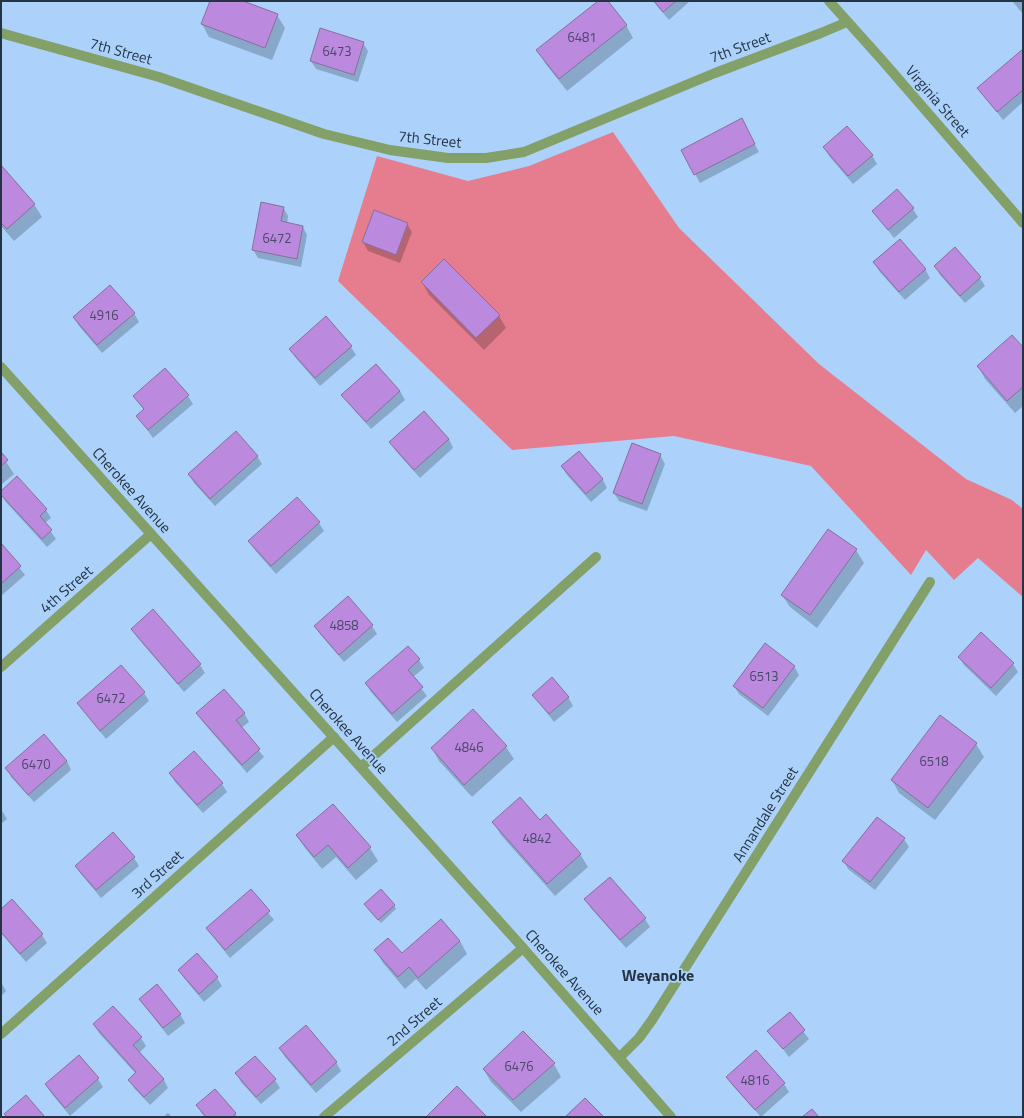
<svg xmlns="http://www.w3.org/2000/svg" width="1024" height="1118" font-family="'Titillium Web',sans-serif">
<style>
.forest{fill:#e57d8e}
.shadow{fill:#0003}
.building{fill:#bb89dd;stroke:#886f9a}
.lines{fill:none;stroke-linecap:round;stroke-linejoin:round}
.service{stroke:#83a068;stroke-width:10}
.minor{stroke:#83a068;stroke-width:10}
.tertiary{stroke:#83a068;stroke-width:10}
.labels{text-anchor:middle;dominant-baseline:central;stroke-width:3.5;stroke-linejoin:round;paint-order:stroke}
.number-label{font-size:13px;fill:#4a496a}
.street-label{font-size:15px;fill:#253444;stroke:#acd2fc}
.neighbourhood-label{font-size:16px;font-weight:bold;fill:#253444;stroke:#acd2fc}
</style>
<rect width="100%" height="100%" fill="#acd2fc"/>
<!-- forest -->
<polygon class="forest" points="613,132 679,228 819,364 966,479 1012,500 1023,509 1023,597 978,558 954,580 926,550 911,575 811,466 674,436 512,450 338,281 377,156 468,181 529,166"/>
<!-- shadow -->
<g class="shadow">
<polygon points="211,1 240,1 277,15 285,28 272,60 209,37 202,24"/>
<polygon points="599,1 606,1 626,25 633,38 567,91 545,63 538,50"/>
<polygon points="653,1 690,1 669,20"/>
<polygon points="1012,1 1023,1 1023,14"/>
<polygon points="363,43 368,51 358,82 316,69 311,61"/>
<polygon points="1023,51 1023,102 1003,120 979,89"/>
<polygon points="746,128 759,152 700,183 682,150"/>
<polygon points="824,147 872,155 877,164 853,184 829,156"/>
<polygon points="1,167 34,204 42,217 14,241 1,226"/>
<polygon points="283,207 288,216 287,224 303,227 307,235 301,267 258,258 253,250"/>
<polygon points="913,209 918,217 894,238 873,211"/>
<polygon points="407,224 412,232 400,263 368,251 363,242"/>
<polygon points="955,249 980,278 985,286 965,303 940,275 935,266"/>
<polygon points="874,262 925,269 930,278 905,300 879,271"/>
<polygon points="422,282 499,316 506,328 484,350 429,295"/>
<polygon points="134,313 139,322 102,353 79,326 74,318"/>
<polygon points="351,347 356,355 320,386 295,357 290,349"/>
<polygon points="1023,349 1023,406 1015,413 985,379 978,366"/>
<polygon points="400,391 405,400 371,429 348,403 343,395"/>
<polygon points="134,396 188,396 193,404 153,438 137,416 144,410"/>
<polygon points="424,412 449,439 453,448 420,478 395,450 391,442"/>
<polygon points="579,452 603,480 607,488 591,502 567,475 562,467"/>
<polygon points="1,454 14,474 1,485"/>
<polygon points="660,455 665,464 647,511 619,501 614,493"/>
<polygon points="257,456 262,464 215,506 194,483 189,474"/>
<polygon points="1,492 46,510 51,518 45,523 56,539 47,547 5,501"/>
<polygon points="297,499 319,523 324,531 276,574 254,549 249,541"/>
<polygon points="828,530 856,550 864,563 817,628 790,607 782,595"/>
<polygon points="1,544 25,575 1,596"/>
<polygon points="153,610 200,665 205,673 184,692 137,637 132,629"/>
<polygon points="315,626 372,626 377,634 344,662 320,634"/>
<polygon points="959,657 1013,664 1018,672 996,696 964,665"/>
<polygon points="419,660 424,668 413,677 427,696 397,722 371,692 366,684"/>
<polygon points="121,666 144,693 149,701 106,739 78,704"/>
<polygon points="794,666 799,675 768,716 739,694 734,686"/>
<polygon points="533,695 568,697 573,706 554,722"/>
<polygon points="197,713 244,713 249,722 241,728 264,757 247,773 202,721"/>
<polygon points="976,744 984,757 935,820 899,793 892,780"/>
<polygon points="506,747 514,759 472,797 439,761 432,748"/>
<polygon points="67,761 71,770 34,802 11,777 7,768"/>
<polygon points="170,773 222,784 227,792 203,813 175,782"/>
<polygon points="333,805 370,848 378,861 356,880 336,857 322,869 305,848 297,836"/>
<polygon points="1,809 7,819 1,824"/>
<polygon points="539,821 580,854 588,867 555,896 501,835 493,822"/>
<polygon points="904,839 909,847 875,890 848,869 844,861"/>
<polygon points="134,858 139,866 101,898 81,874 76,866"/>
<polygon points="251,891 274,920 230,958 207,929"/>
<polygon points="586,899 645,919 650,927 626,948 590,907"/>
<polygon points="394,905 396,909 381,923 367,908"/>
<polygon points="1,910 42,935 47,943 26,962 1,933"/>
<polygon points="441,920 460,941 467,954 426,990 416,979 405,989 383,963 375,950 402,955"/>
<polygon points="179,970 217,978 222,986 204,1002 184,978"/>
<polygon points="1,982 6,991 1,996"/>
<polygon points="140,1000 180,1014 185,1023 168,1036"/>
<polygon points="113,1007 141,1038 146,1046 139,1053 164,1080 168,1088 150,1105 134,1088 129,1080 136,1074 99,1033 94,1025"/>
<polygon points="789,1013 809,1039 789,1057 769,1031"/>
<polygon points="523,1032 554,1064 561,1077 521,1112 491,1082 484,1070"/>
<polygon points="280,1049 336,1062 341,1071 316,1093 285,1057"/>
<polygon points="756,1051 784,1084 789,1092 761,1117 732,1085 727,1077"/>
<polygon points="236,1073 275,1080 280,1088 261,1104 241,1082"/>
<polygon points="98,1079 103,1087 70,1116 51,1093 46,1085"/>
<polygon points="215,1090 236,1114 237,1117 205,1117 202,1114 197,1105"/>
<polygon points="168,1113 172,1117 163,1117"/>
</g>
<!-- building -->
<g class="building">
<polygon points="210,1 243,1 278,14 265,48 201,24"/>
<polygon points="598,1 608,1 627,25 559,79 536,50"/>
<polygon points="654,1 676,1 663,12"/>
<polygon points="320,28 364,42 354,75 310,61"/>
<polygon points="1023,49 1023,90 997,112 977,88"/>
<polygon points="742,118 755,144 694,175 681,150"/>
<polygon points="847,126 873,155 848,176 823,147"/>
<polygon points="1,165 35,204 7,229 1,223"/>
<polygon points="897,189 914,208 888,230 872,211"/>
<polygon points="261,202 284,207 281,221 303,226 297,259 252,250"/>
<polygon points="374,210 408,223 396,255 362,242"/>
<polygon points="900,239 926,269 899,292 873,262"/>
<polygon points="955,247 981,277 960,296 934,266"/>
<polygon points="444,259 500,315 476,338 421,282"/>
<polygon points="110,285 135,313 97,345 73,317"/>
<polygon points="326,316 352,346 315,378 289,349"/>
<polygon points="1012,335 1023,347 1023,387 1007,401 977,366"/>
<polygon points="376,364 400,391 366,422 341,395"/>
<polygon points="165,368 189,395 148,430 136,416 144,409 133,396"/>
<polygon points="424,411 449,439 414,470 389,442"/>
<polygon points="236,431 258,456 210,499 188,474"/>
<polygon points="632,443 661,454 642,504 613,493"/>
<polygon points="579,451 603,479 586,494 561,466"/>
<polygon points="1,452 8,460 1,466"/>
<polygon points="17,476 47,509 40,516 52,530 42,539 1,495 1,491"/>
<polygon points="297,497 320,522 271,566 248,541"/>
<polygon points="828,529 857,549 810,615 781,595"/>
<polygon points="1,543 21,566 1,584"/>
<polygon points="348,596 373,625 339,655 314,626"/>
<polygon points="153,609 201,664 178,684 131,629"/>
<polygon points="981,632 1014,663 991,688 958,657"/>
<polygon points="765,643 795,666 763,708 733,686"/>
<polygon points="408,646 420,659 408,670 423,687 392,714 365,683"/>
<polygon points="121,665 145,692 100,731 77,703"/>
<polygon points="552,677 569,697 549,714 532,695"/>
<polygon points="224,689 245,713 236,720 260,749 242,765 196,713"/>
<polygon points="473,709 507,746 464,785 431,748"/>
<polygon points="940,715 977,743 928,808 891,780"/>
<polygon points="44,734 67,761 28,795 5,768"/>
<polygon points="194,751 223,783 197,805 169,773"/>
<polygon points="520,797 540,820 546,814 581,854 547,884 492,822"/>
<polygon points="333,804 371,847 348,868 328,845 314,857 296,835"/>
<polygon points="877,817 905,838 870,882 842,861"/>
<polygon points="113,832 135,857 96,890 75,866"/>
<polygon points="610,877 646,918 620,940 584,899"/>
<polygon points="251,889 270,911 225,950 206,928"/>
<polygon points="381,889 395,905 378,920 364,904"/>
<polygon points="12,899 43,934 20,954 1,932 1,909"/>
<polygon points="441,919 460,941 418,978 409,967 398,977 374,950 388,938 402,953"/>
<polygon points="197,953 218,977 199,994 178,970"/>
<polygon points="157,984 181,1014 163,1028 139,999"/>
<polygon points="113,1006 142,1037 133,1045 164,1079 144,1097 128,1080 136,1072 93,1024"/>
<polygon points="790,1012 805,1030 783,1049 767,1031"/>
<polygon points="306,1025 337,1062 311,1085 279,1048"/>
<polygon points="523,1031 555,1063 513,1100 483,1069"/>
<polygon points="756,1050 785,1083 755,1110 726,1077"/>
<polygon points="79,1055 99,1078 65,1108 45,1084"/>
<polygon points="255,1056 276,1079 256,1097 235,1073"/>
<polygon points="457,1086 487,1117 426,1117"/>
<polygon points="215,1089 236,1113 232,1117 206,1117 196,1105"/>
<polygon points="26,1095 45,1117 7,1117 4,1114"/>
<polygon points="585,1098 604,1117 565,1117"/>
<polygon points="812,1109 819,1117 802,1117"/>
</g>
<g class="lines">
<!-- service -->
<polyline class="service" points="361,767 596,557"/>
<!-- minor -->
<g class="minor">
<polyline points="829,1 882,60 1023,223"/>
<polyline points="1,33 159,77 324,134 390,150 448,158 486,158 524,152 715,73 821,33 847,22"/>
<polyline points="1,667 151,534"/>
<polyline points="1,1034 334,737"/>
<polyline points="620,1057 639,1038 652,1020 930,582"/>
<polyline points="324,1117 523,948"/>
</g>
<!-- tertiary -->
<polyline class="tertiary" points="1,367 523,948 671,1117"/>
</g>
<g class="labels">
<!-- number labels -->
<g class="number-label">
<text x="582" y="37">6481</text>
<text x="337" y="51">6473</text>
<text x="277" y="238">6472</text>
<text x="104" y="315">4916</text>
<text x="344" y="625">4858</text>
<text x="764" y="676">6513</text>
<text x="111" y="698">6472</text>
<text x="469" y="747">4846</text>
<text x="934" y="761">6518</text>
<text x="36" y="764">6470</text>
<text x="537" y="838">4842</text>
<text x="519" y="1066">6476</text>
<text x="755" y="1080">4816</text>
</g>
<!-- street labels -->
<g class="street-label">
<text transform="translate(740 47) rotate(-20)">7th Street</text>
<text transform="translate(121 51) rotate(15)">7th Street</text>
<text transform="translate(938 101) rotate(49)">Virginia Street</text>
<text transform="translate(430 139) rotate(6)">7th Street</text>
<text transform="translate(132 490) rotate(48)">Cherokee Avenue</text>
<text transform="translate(66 589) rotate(-41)">4th Street</text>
<text transform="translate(349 731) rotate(48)">Cherokee Avenue</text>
<text transform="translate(765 814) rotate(-58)">Annandale Street</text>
<text transform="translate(157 874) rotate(-42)">3rd Street</text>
<text transform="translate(565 972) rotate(48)">Cherokee Avenue</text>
<text transform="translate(414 1021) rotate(-41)">2nd Street</text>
</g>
<!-- neighbourhood labels -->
<g class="neighbourhood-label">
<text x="658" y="975">Weyanoke</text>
</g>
</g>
<!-- border -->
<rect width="1024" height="1118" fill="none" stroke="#253444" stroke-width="4"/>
</svg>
